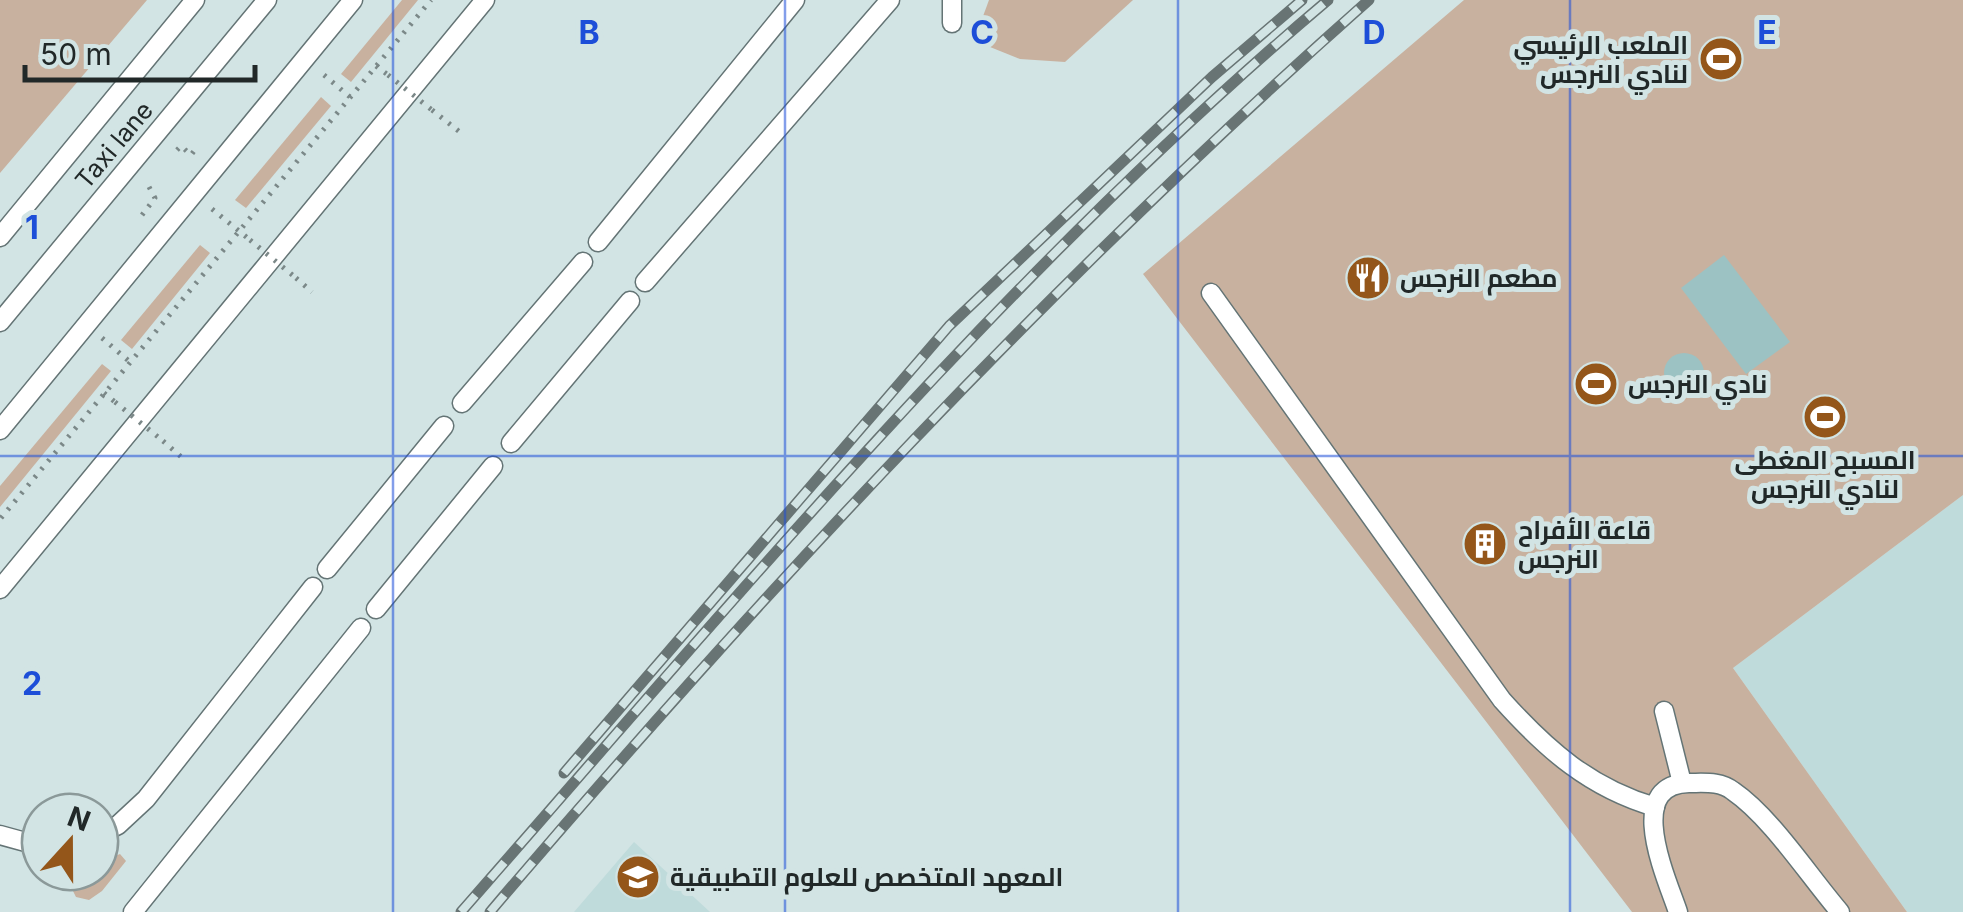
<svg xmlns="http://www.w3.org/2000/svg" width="1963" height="912" font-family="Inter,Cairo,sans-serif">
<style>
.built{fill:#bfdbdb}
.green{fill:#c8b19f}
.water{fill:#9cc2c3}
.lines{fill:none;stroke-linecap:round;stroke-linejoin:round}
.lane-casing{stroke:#647475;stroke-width:21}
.path{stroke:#7b8888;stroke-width:5;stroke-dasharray:2.5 8;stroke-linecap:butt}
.lane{stroke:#fff;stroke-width:18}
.rail-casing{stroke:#687474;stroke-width:11}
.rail{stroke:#d2e4e4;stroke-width:8;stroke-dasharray:22;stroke-linecap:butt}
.path-bridge{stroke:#7b8888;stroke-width:5;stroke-dasharray:2.5 8;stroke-linecap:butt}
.grid{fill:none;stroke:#1d4ed8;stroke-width:2.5;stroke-opacity:0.55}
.labels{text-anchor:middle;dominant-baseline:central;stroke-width:10;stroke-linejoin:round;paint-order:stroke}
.poi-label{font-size:25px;font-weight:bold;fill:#212828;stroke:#d2e4e4;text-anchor:start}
.street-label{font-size:25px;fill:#212828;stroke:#d2e4e4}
.grid-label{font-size:32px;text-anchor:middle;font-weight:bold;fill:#1d4ed8;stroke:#d2e4e4;stroke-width:10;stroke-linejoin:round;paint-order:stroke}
</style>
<rect width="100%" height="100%" fill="#d2e4e4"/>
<!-- built -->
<g class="built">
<polygon points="1963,495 1963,912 1907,912 1733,668"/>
<polygon points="634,842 710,912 574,912"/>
</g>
<!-- green -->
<g class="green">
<polygon points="0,0 147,0 0,173"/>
<polygon points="402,0 418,0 351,82 341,74"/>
<polygon points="989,0 1133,0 1065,62 1020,59 990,47 982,19"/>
<polygon points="1464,0 1963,0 1963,495 1733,668 1907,912 1632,912 1143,274"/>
<polygon points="321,97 331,106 246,208 235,200"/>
<polygon points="200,245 210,253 132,349 121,340"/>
<polygon points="102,364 111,371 0,507 0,486"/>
<polygon points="120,854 126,861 102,891 89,900 76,897 70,885 74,874 100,872 100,862"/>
</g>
<!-- water -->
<g class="water">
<polygon points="1724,255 1790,342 1746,374 1681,288"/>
<circle cx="1684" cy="373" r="20"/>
</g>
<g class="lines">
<defs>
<g id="lane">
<polyline points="952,23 952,0"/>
<polyline points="0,237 195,0"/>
<polyline points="598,242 795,0"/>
<polyline points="645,282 890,0"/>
<path d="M1211 293 1502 700C1547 750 1590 788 1655 807"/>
<polyline points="0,322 267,0"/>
<polyline points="462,403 583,262"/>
<polyline points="0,430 353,0"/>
<polyline points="511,443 630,301"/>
<polyline points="327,569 444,426"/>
<polyline points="0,589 485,0"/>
<polyline points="376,609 493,466"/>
<polyline points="1664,711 1682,783"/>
<polyline points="100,834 118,825 146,799 313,587"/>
<polyline points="0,835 40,846"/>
<polyline points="133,912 361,628"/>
<path d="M1678 912C1667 879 1623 784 1689 783 1705 783 1720 781 1733 791 1771 817 1809 876 1840 912"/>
</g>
</defs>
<!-- lane casing -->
<use href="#lane" class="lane-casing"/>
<!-- path -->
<g class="path">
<polyline points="376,66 388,75"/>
<polyline points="324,75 350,97"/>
<polyline points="432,110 461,133"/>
<polyline points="177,150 181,146 191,155 194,151"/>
<polyline points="212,209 250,240"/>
<polyline points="142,215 155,198 148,185"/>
<polyline points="296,278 312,292"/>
<polyline points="102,338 130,362"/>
<polyline points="104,393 115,402"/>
<polyline points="163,441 186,461"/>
<polyline points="1,518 431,0"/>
</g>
<!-- lane -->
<use href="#lane" class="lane"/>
<defs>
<g id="rail">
<polyline points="564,773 949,326 1212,77 1302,0"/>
<path d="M461 912C738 596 1005 272 1328 0"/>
<path d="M490 912C765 589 1051 281 1369 0"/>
</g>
</defs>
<!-- rail casing -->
<use href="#rail" class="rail-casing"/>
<!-- rail -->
<use href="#rail" class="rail"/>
<!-- path-bridge -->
<g class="path-bridge">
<polyline points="388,75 432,110"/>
<polyline points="250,240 296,278"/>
<polyline points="115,402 163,441"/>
</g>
</g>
<!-- grid -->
<path class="grid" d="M393 0V912M785 0V912M1178 0V912M1570 0V912M0 456H1963"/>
<!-- icons -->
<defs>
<symbol id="stadium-disc" viewBox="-11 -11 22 22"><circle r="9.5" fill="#94561a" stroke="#d2e4e4"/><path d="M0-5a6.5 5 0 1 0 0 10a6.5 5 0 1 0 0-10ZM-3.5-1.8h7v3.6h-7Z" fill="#fff"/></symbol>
<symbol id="restaurant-disc" viewBox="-11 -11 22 22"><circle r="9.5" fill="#94561a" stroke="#d2e4e4"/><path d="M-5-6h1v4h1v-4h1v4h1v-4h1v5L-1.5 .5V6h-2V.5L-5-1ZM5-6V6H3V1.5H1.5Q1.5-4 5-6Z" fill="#fff"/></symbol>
<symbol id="building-disc" viewBox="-11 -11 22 22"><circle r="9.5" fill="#94561a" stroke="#d2e4e4"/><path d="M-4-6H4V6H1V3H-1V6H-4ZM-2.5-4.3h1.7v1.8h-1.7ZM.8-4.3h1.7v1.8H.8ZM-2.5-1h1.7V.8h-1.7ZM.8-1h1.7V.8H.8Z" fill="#fff"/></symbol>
<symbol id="university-disc" viewBox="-11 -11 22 22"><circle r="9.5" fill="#94561a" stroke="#d2e4e4"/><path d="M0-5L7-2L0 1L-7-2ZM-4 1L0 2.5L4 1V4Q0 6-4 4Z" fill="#fff"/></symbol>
</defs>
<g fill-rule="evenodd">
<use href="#stadium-disc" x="1696" y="34" width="50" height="50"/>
<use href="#restaurant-disc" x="1343" y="253" width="50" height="50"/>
<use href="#stadium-disc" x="1571" y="359" width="50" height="50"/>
<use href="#stadium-disc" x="1800" y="392" width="50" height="50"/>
<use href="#building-disc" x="1460" y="519" width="50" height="50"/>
<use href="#university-disc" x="613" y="852" width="50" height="50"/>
</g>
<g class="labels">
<!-- poi labels -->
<g class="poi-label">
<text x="1688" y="45" text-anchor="end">الملعب الرئيسي<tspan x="1688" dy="29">لنادي النرجس</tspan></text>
<text x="1400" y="278">مطعم النرجس</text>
<text x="1628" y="384">نادي النرجس</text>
<text x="1825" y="460" text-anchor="middle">المسبح المغطى<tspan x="1825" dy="29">لنادي النرجس</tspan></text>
<text x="1518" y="530">قاعة الأفراح<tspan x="1518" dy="29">النرجس</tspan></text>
<text x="670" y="877">المعهد المتخصص للعلوم التطبيقية</text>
</g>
<!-- street labels -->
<g class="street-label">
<text transform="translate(114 145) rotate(-50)">Taxi lane</text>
</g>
</g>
<g class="grid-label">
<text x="589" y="44">B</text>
<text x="982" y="44">C</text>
<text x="1374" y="44">D</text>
<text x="1767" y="44">E</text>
<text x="32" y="239">1</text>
<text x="32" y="695">2</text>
</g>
<!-- north arrow -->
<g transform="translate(70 842) rotate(21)"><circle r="48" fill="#d2e4e4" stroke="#8b9999" stroke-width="2.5"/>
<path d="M0-8L18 38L0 25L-18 38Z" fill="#94561a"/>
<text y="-15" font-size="28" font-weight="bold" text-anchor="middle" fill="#212828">N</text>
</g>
<!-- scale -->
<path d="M25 65v15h230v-15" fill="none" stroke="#212828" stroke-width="5"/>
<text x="40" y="65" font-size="30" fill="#212828" stroke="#d2e4e4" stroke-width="8" paint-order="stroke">50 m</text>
</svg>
